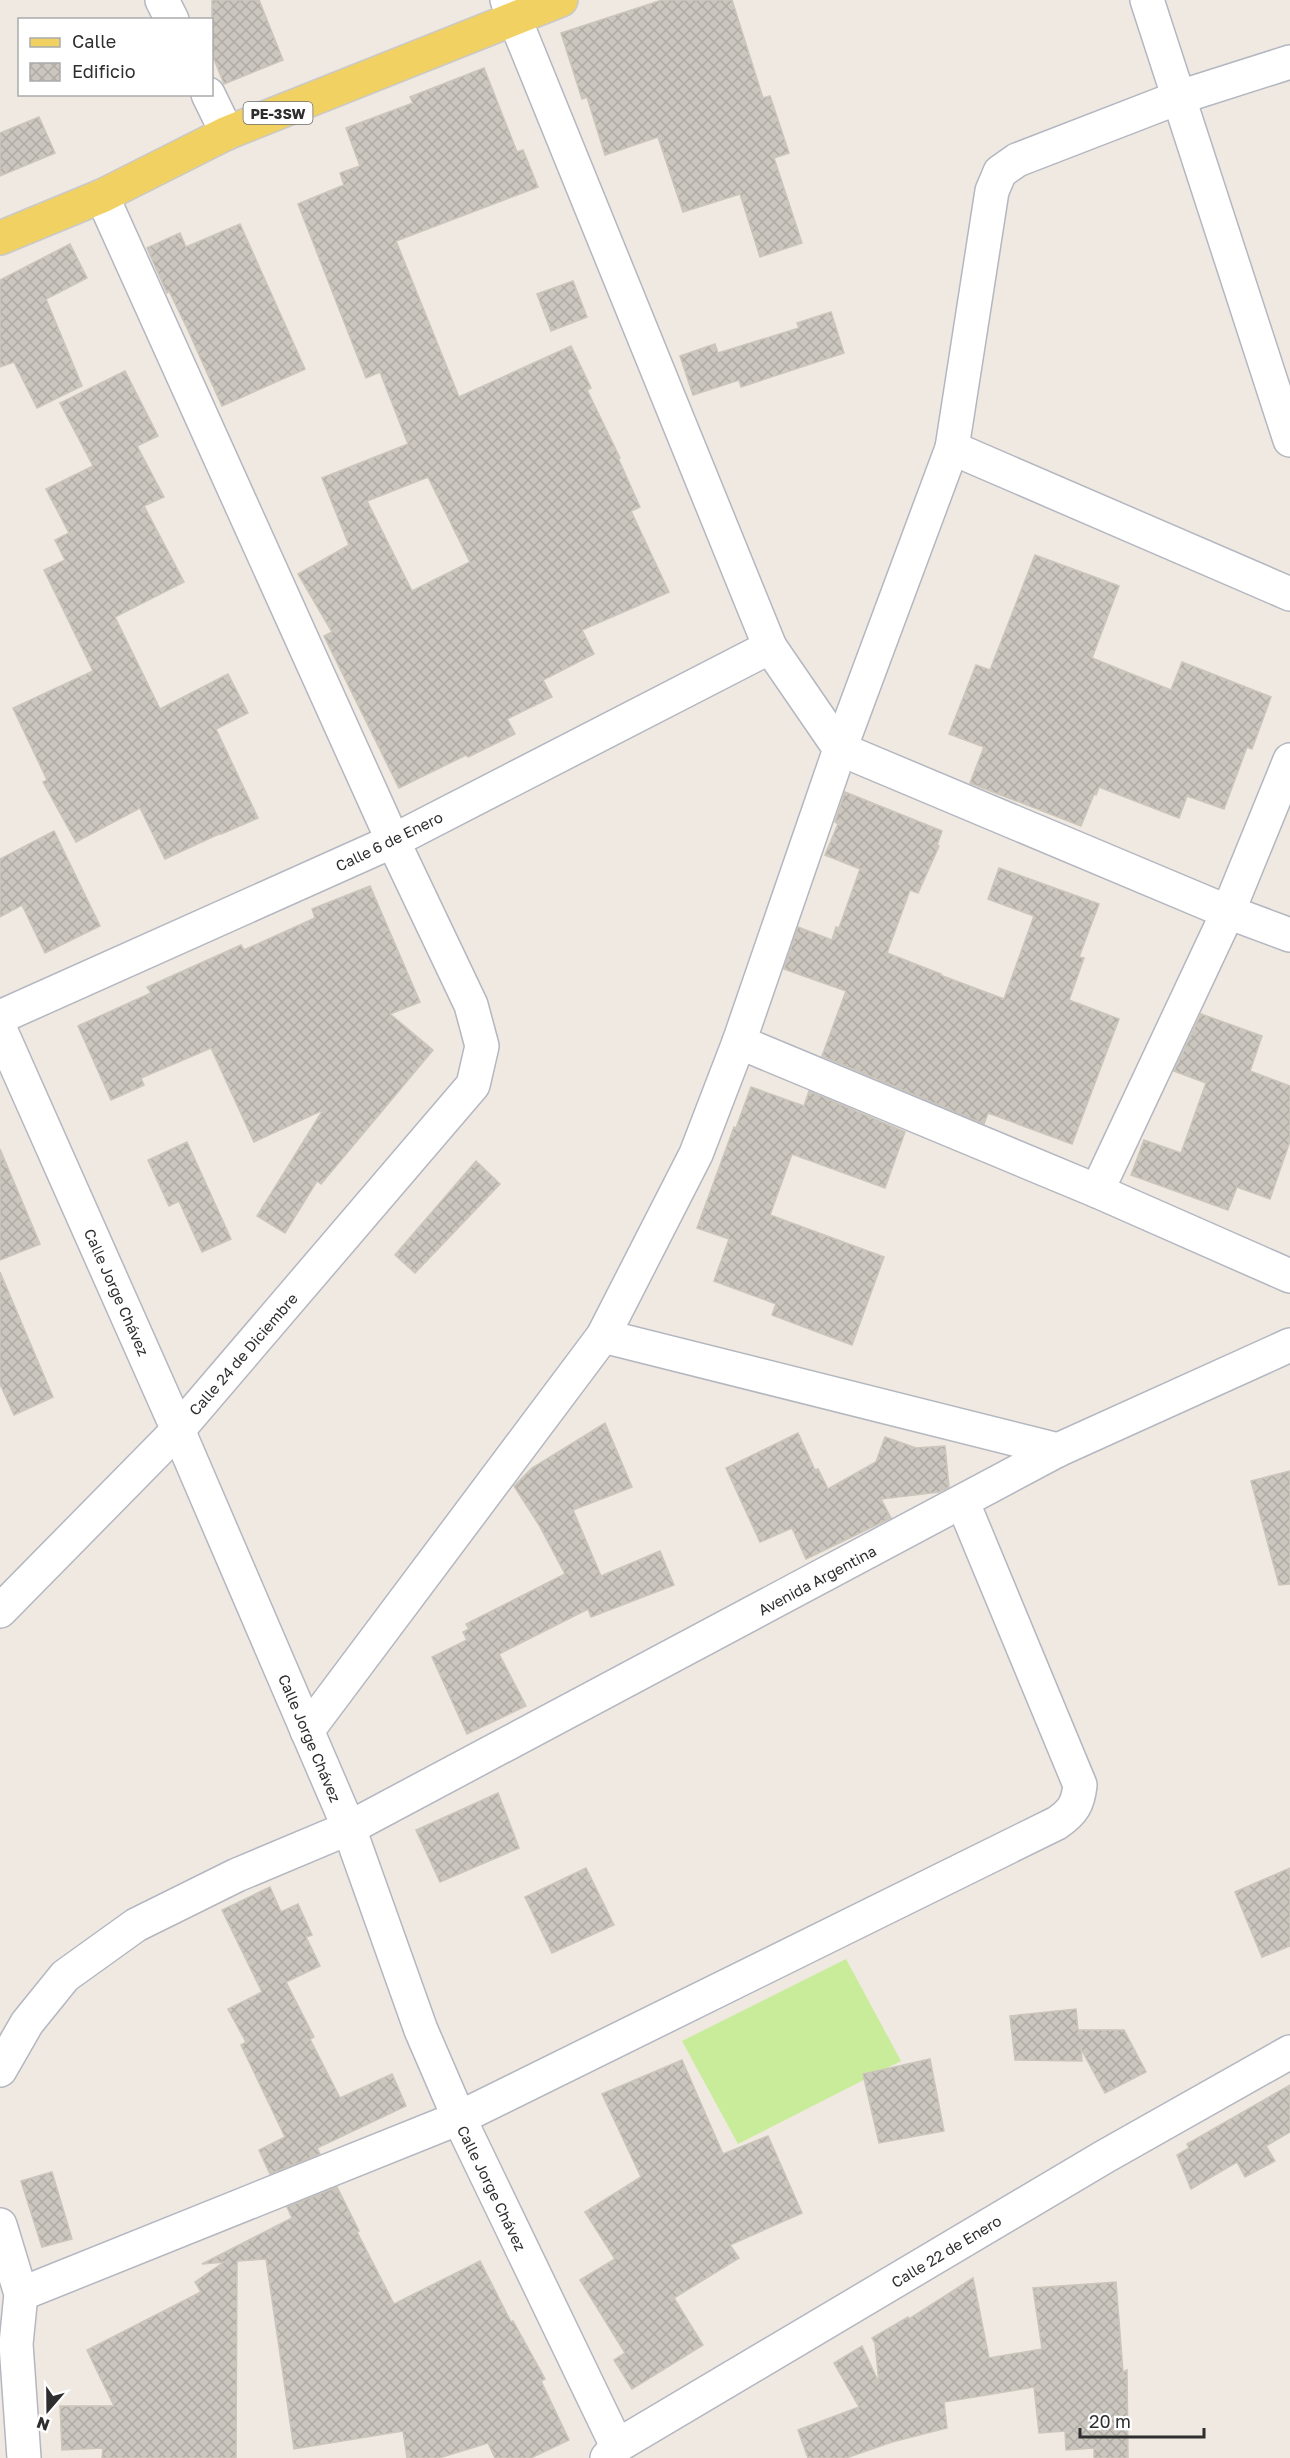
<svg xmlns="http://www.w3.org/2000/svg" width="1290" height="2458" font-family="'Golos Text',sans-serif">
<style>
.pitch{fill:#c9ec9a}
.building{fill:url(#building-cross-hatch);stroke:#cbc5ba;stroke-width:1.5;fill-rule:evenodd}
.lines{fill:none;stroke-linecap:round;stroke-linejoin:round}
.minor-casing{stroke:#b4b7c1;stroke-width:36}
.primary-casing{stroke:#c9c9c9;stroke-width:36}
.minor{stroke:#fff;stroke-width:33}
.primary{stroke:#f2d163;stroke-width:33}
.labels{text-anchor:middle;dominant-baseline:central;stroke-width:4.5;stroke-linejoin:round;paint-order:stroke}
.shield{fill:#fff;stroke:#6d6d6d;stroke-width:1.5}
.shield-label{font-size:14px;font-weight:bold;fill:#2e2e2e}
.street-label{font-size:15px;fill:#2e2e2e;stroke:#fff}
</style>
<defs>
<pattern id="building-cross-hatch" width="8" height="8" patternUnits="userSpaceOnUse" patternTransform="scale(1.5)"><rect width="8" height="8" fill="#cbc7bf"/><path d="M0 0l8 8M0 8l8-8" fill="none" stroke="#afaba4"/></pattern>
</defs>
<rect width="100%" height="100%" fill="#efe9e1"/>
<!-- pitch -->
<polygon class="pitch" points="846,1959 901,2061 738,2144 682,2041"/>
<!-- building -->
<g class="building">
<polygon points="212,0 259,0 283,60 224,84 212,54"/>
<polygon points="662,0 732,0 763,98 770,96 789,153 774,158 802,243 760,257 740,194 683,212 658,137 605,155 587,97 582,99 561,33"/>
<path d="M484 68 517 152 523 150 538 187 396 241 459 397 571 346 591 388 587 390 620 458H618L640 507 631 511 669 592 582 630 594 654 543 680 552 697 507 719 515 734 468 757 466 755 399 788 324 636 332 632 298 574 349 545 322 478 408 444 380 372 366 378 298 204 344 185 340 173 360 166 346 128 413 103 410 97ZM428 477 470 562 412 591 367 501Z"/>
<polygon points="39,117 55,153 0,176 0,133"/>
<polygon points="240,224 305,369 222,406 187,328 169,291 167,293 147,248 180,233 186,247"/>
<polygon points="70,244 87,278 46,299 82,386 37,408 14,362 0,367 0,280"/>
<polygon points="573,281 587,317 551,331 537,294"/>
<polygon points="831,312 844,353 741,387 739,380 693,395 680,356 715,344 718,353 799,328 797,323"/>
<polygon points="125,371 158,436 137,446 164,497 144,506 184,582 115,617 160,709 228,674 248,713 216,729 258,818 221,834 221,833 165,859 140,808 76,842 43,782 47,780 13,708 93,671 44,570 65,560 55,540 69,533 46,489 93,466 60,403"/>
<polygon points="1035,555 1119,586 1092,658 1171,690 1182,662 1271,697 1252,749 1247,747 1224,809 1187,796 1179,818 1099,787 1096,795 1094,794 1081,826 970,783 984,747 949,734 976,665 990,670"/>
<polygon points="845,792 942,831 937,845 939,846 918,893 910,890 887,953 941,974 940,975 1004,999 1034,916 988,899 999,868 1099,904 1079,957 1084,958 1069,1000 1119,1019 1072,1144 988,1113 984,1124 822,1056 846,991 784,969 798,927 832,940 836,927 839,928 860,869 825,855 838,824 835,822"/>
<polygon points="54,831 100,926 45,953 22,905 0,917 0,859"/>
<polygon points="370,886 420,1002 390,1014 433,1050 321,1184 317,1181 285,1233 257,1216 323,1110 254,1142 211,1048 141,1078 144,1085 111,1100 78,1026 151,993 147,987 241,945 244,950 315,918 312,909"/>
<polygon points="1201,1014 1262,1036 1250,1071 1290,1086 1290,1141 1270,1199 1237,1187 1228,1210 1131,1175 1144,1140 1181,1153 1206,1083 1174,1071"/>
<polygon points="751,1087 804,1106 809,1091 905,1132 885,1188 792,1154 770,1215 884,1257 852,1345 772,1315 776,1304 714,1281 729,1239 697,1228 734,1127 736,1128"/>
<polygon points="187,1142 231,1239 202,1252 179,1201 169,1206 148,1160"/>
<polygon points="0,1149 40,1244 0,1260"/>
<polygon points="476,1161 500,1184 415,1273 395,1255"/>
<polygon points="0,1272 53,1397 14,1415 0,1384"/>
<polygon points="605,1423 632,1487 573,1510 601,1576 660,1551 674,1585 591,1617 588,1609 499,1654 526,1706 467,1734 432,1657 467,1640 463,1632 469,1629 466,1624 565,1574 539,1525 514,1486 532,1468"/>
<polygon points="798,1433 815,1470 818,1469 828,1489 876,1462 885,1437 916,1448 945,1446 949,1487 939,1492 881,1499 891,1518 806,1559 792,1528 760,1542 726,1468"/>
<polygon points="1290,1471 1290,1584 1279,1585 1251,1481"/>
<polygon points="498,1793 519,1848 440,1882 416,1830"/>
<polygon points="586,1868 614,1925 552,1953 525,1897"/>
<polygon points="1290,1868 1290,1946 1262,1957 1235,1892"/>
<polygon points="270,1887 281,1912 298,1904 312,1935 306,1937 320,1966 286,1982 314,2037 310,2039 340,2098 392,2074 406,2106 317,2148 320,2154 270,2174 259,2150 285,2137 241,2045 246,2042 228,2009 262,1992 222,1910"/>
<polygon points="1076,2009 1078,2030 1124,2030 1146,2072 1105,2093 1081,2049 1082,2061 1015,2060 1010,2016"/>
<polygon points="930,2059 944,2131 879,2143 863,2074"/>
<polygon points="682,2060 723,2154 768,2136 802,2213 730,2245 739,2258 674,2298 703,2345 632,2389 614,2360 625,2353 580,2280 615,2259 585,2212 641,2177 602,2094"/>
<polygon points="1290,2085 1290,2132 1266,2146 1275,2161 1245,2177 1237,2162 1191,2189 1177,2155 1189,2148 1187,2144"/>
<polygon points="52,2172 72,2239 42,2247 21,2181"/>
<polygon points="337,2187 359,2231 357,2232 394,2304 480,2261 511,2322 513,2321 545,2379 541,2381 569,2440 531,2458 495,2458 488,2443 439,2458 407,2458 403,2431 294,2449 266,2259 237,2261 236,2458 102,2458 103,2448 62,2450 60,2406 114,2406 87,2350 201,2292 195,2282 224,2262 202,2264 292,2218 287,2207"/>
<polygon points="973,2278 989,2358 1042,2349 1033,2288 1116,2282 1123,2372 1127,2370 1128,2458 1094,2458 1094,2448 1066,2450 1065,2431 1039,2433 1034,2387 944,2402 947,2428 892,2442 846,2458 808,2458 798,2430 859,2407 834,2363 862,2346 879,2383 875,2343 872,2338 908,2317 909,2319"/>
</g>
<g class="lines">
<defs>
<g id="minor">
<polyline points="162,0 172,20"/>
<polyline points="507,0 770,647 840,749 1228,912 1290,935"/>
<polyline points="1147,0 1290,440"/>
<polyline points="208,94 227,133"/>
<polyline points="952,448 1290,594"/>
<polyline points="0,1017 393,841 770,647"/>
<polyline points="0,1029 178,1430 349,1828 421,2030 459,2118 617,2446"/>
<polyline points="739,1042 1097,1191 1290,1276"/>
<polyline points="1097,1191 1228,912 1290,760"/>
<polyline points="603,1336 1058,1450"/>
<polyline points="0,1611 178,1430 473,1085 482,1046 471,1005 393,841 102,196"/>
<polyline points="307,1731 603,1336 696,1154 739,1042 840,749 952,448 992,191 1000,172 1017,160 1180,97 1290,62"/>
<polyline points="0,2070 27,2023 65,1976 136,1925 237,1875 349,1828 1058,1450 1290,1345"/>
<polyline points="0,2225 21,2294 16,2344 24,2458"/>
<path d="M21 2294 459 2118 1057 1823C1073 1812 1078 1804 1080 1785L963 1503"/>
<polyline points="607,2458 617,2446 1104,2157 1290,2052"/>
</g>
<polyline id="primary" points="0,238 102,196 227,133 561,0"/>
</defs>
<!-- minor casing -->
<use href="#minor" class="minor-casing"/>
<!-- primary casing -->
<use href="#primary" class="primary-casing"/>
<!-- minor -->
<use href="#minor" class="minor"/>
<!-- primary -->
<use href="#primary" class="primary"/>
</g>
<g class="labels">
<!-- shield labels -->
<rect class="shield" x="243.5" y="102" width="69" height="22" rx="4.5"/>
<g class="shield-label">
<text x="278" y="113">PE-3SW</text>
</g>
<!-- street labels -->
<g class="street-label">
<text transform="translate(389 841) rotate(-26)">Calle 6 de Enero</text>
<text transform="translate(117 1292) rotate(66)">Calle Jorge Chávez</text>
<text transform="translate(243 1354) rotate(-49)">Calle 24 de Diciembre</text>
<text transform="translate(817 1580) rotate(-28)">Avenida Argentina</text>
<text transform="translate(310 1738) rotate(67)">Calle Jorge Chávez</text>
<text transform="translate(492 2188) rotate(64)">Calle Jorge Chávez</text>
<text transform="translate(946 2251) rotate(-31)">Calle 22 de Enero</text>
</g>
</g>
<!-- legend -->
<rect x="18" y="18" width="195" height="78" fill="#ffffff" stroke="#ababab" stroke-width="1.5"/>
<rect x="30" y="38" width="30" height="9" fill="#f2d163" stroke="#ababab" stroke-width="1.5"/>
<text x="72" y="48" font-size="18" fill="#2e2e2e">Calle</text>
<rect x="30" y="63" width="30" height="18" fill="url(#building-cross-hatch)" stroke="#ababab" stroke-width="1.5"/>
<text x="72" y="78" font-size="18" fill="#2e2e2e">Edificio</text>
<!-- north arrow -->
<g transform="translate(48 2410) rotate(200)" stroke="#ffffff" stroke-width="4.5" paint-order="stroke">
<path d="M0-4.5L10 22L0 15L-10 22Z" fill="#2e2e2e"/>
<text y="-9" font-size="16" font-weight="bold" text-anchor="middle" fill="#2e2e2e">N</text>
</g>
<!-- scale -->
<path d="M1080 2428v9h124v-9" fill="none" stroke="#2e2e2e" stroke-width="3"/>
<text x="1089" y="2428" font-size="18" fill="#2e2e2e" stroke="#ffffff" stroke-width="4.5" paint-order="stroke">20 m</text>
</svg>
